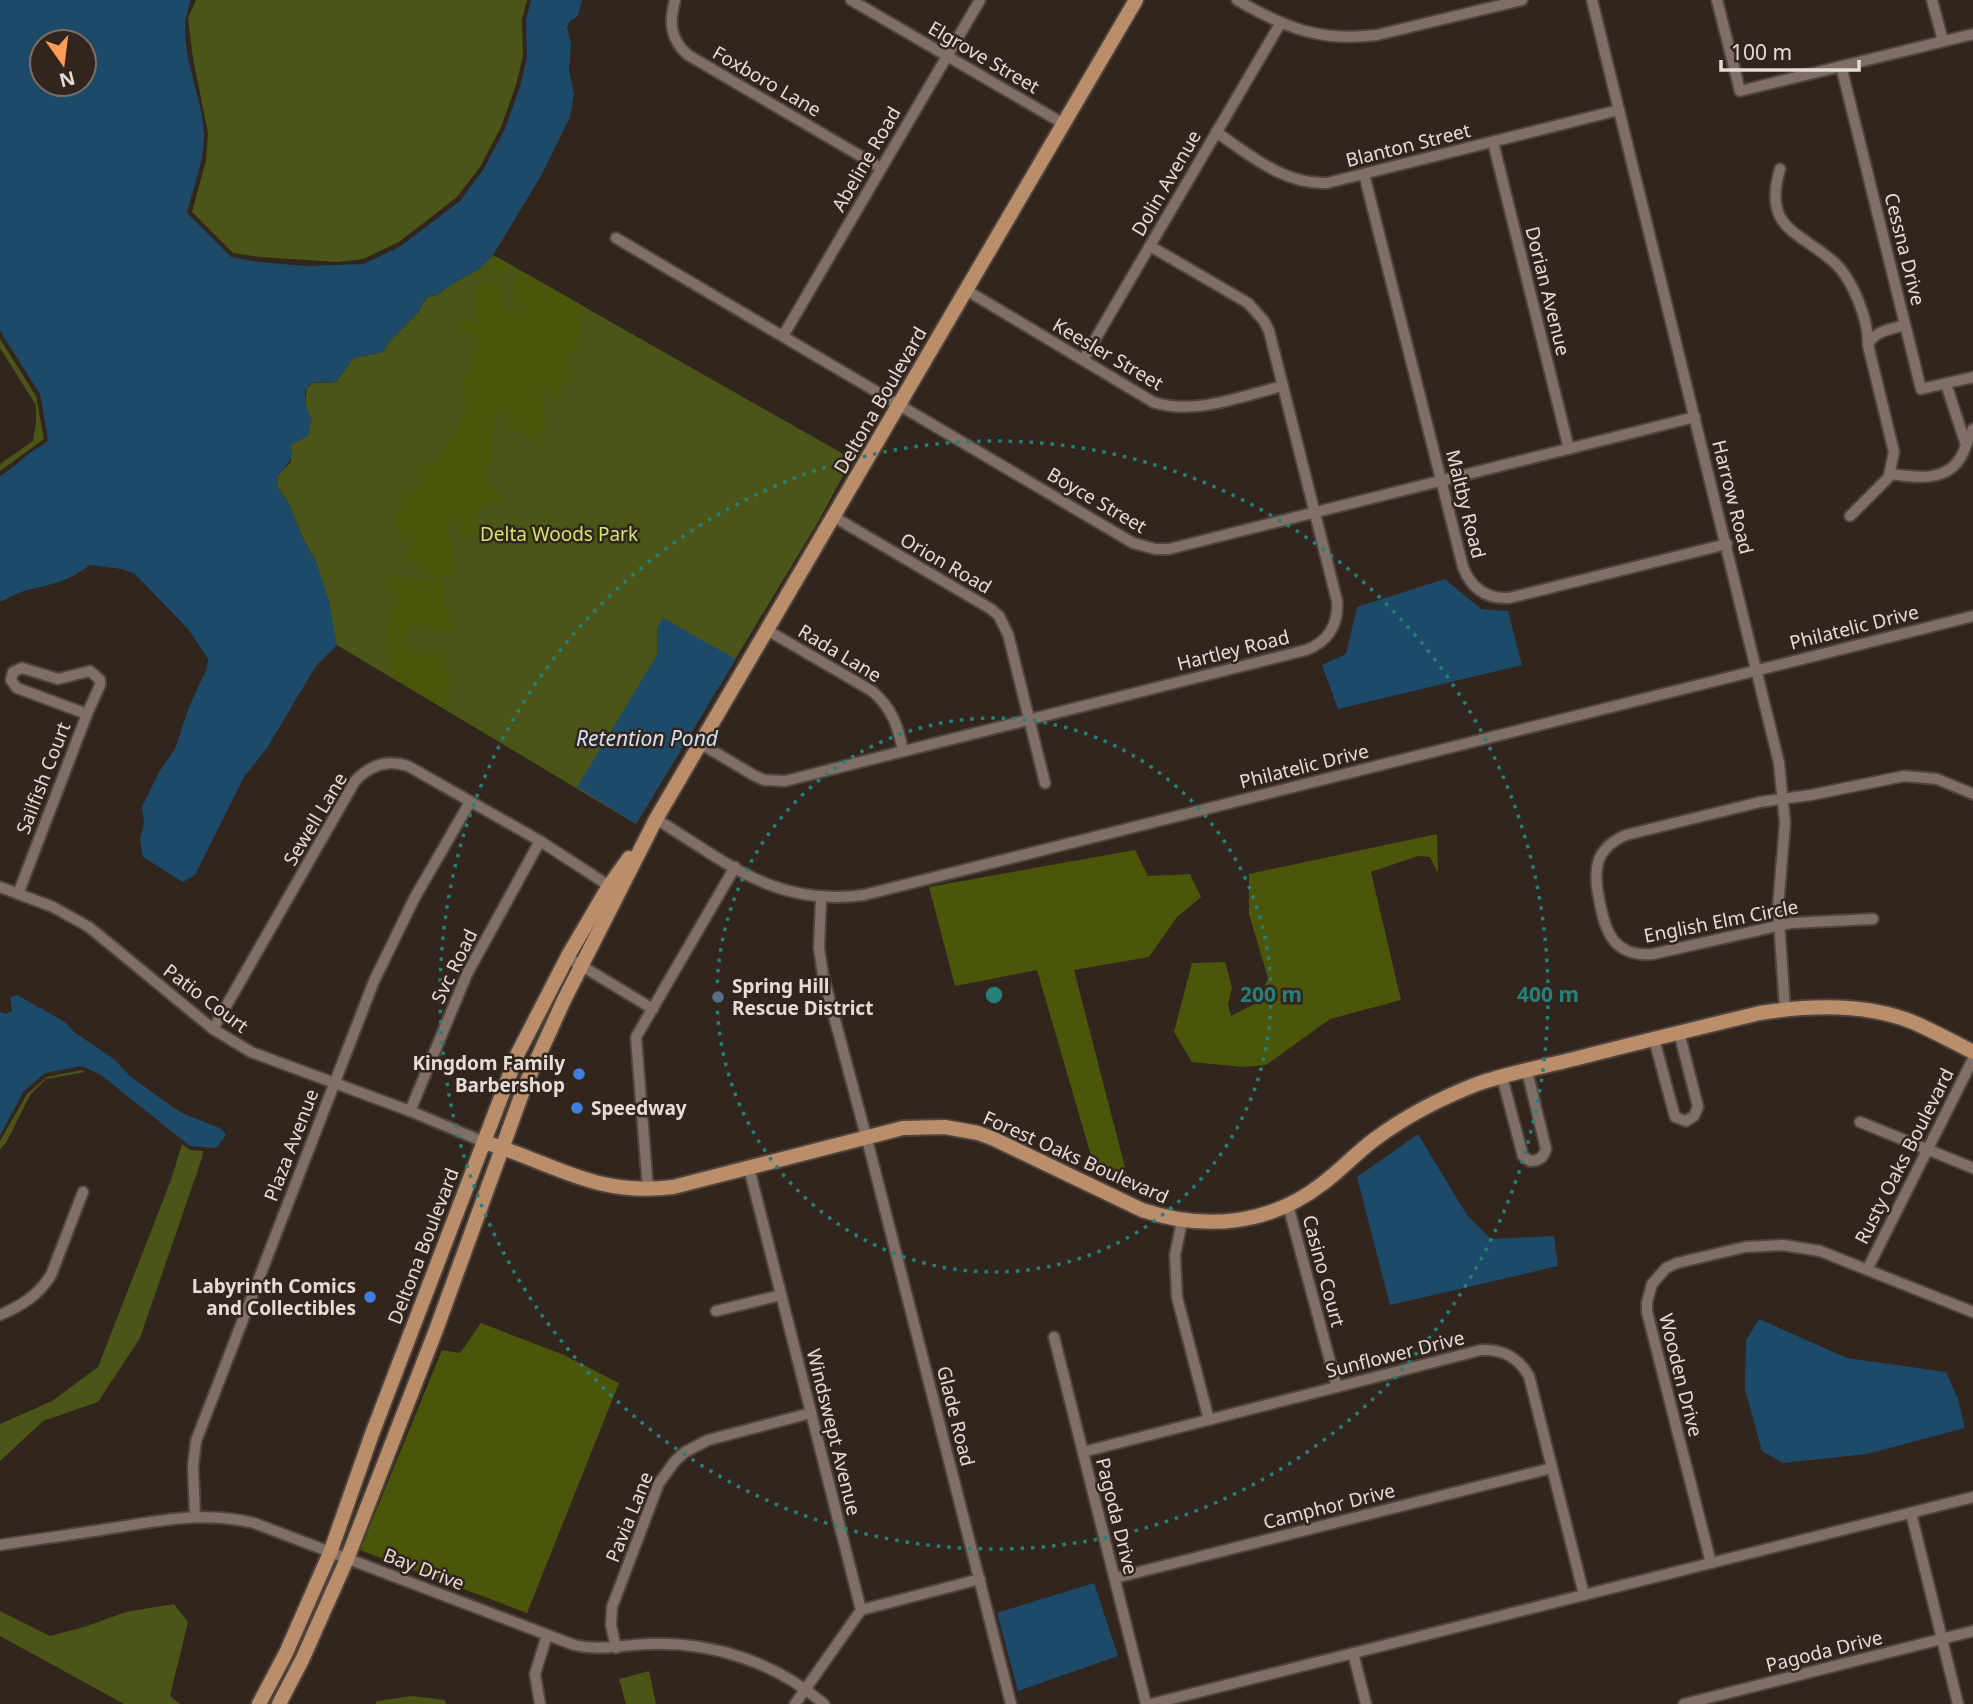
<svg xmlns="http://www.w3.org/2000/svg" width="1973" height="1704" font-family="'Noto Sans',sans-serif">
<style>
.green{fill:#4b5517}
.forest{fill:#4b560a}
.water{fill:#1c4a68;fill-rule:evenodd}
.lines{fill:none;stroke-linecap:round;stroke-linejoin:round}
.minor-casing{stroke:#4f443d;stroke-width:14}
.major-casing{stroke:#4f443d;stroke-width:18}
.minor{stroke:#7f6f66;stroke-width:10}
.major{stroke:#bb8e6b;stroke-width:14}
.ring{fill:none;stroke:#248078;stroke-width:3.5;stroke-dasharray:3.5 7}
.service-dot{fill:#5c6f8a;stroke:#32251d;stroke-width:2.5}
.shop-dot{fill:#3f7fe0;stroke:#32251d;stroke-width:2.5}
.labels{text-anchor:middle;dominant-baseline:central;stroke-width:5;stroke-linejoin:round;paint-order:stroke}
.street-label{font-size:19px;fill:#e5dcd6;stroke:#32251d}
.park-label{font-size:19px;fill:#d1e66d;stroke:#32251d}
.poi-label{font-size:19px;font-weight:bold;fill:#e5dcd6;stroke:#32251d;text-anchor:start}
.water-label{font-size:21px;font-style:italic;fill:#cce0ef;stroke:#32251d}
.centre{fill:#248078;stroke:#32251d;stroke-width:3.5}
.ring-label{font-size:21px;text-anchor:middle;font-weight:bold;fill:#248078;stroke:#32251d;stroke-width:5;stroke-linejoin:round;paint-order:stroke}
</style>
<rect width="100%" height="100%" fill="#32251d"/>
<!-- green -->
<g class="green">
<polygon points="196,0 527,0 522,19 523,56 516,85 501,127 480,167 457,197 399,242 363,259 338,262 260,257 233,253 192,212 206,160 208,133 193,58 188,18"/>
<polygon points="493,255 852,459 818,522 636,824 337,645 317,564 302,536 289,504 278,488 277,476 291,462 291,445 307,410 305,401 307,388 313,383 336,382 354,358 383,352 389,342 418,312 427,297 440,294 442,290 480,268"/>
<polygon points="0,339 36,396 44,439 0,471 0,464 33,441 36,423 36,405 0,348"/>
<polygon points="82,1070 85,1072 46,1079 30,1095 6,1143 0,1149 0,1141 27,1094 47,1077"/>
<polygon points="182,1144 190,1150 203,1151 202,1158 140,1338 98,1402 43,1421 0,1461 0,1424 52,1401 98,1367 171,1180"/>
<polygon points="174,1604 188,1622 170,1696 180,1704 124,1704 0,1636 0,1611 50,1636 84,1627 126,1612"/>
<polygon points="649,1671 656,1704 626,1704 619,1679"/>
<polygon points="412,1696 445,1700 446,1704 375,1704 377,1701"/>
</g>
<!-- forest -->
<g class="forest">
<path d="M497 257 585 307 577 320 583 327 576 349 572 352 567 363 571 375 556 399 544 388 540 390C541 397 541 406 545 412L541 417 546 421 539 443 526 437 520 428 515 429 509 427 511 423 503 417V407L497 408 498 416 490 427 493 431 491 436 493 456 480 472 485 475 492 490H497L502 499 492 504 488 502 479 509 480 515 476 519 479 525 471 536 462 537 460 520H449C443 538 456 553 456 570 444 580 423 575 415 562H408L407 553 413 547 414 537 409 536 404 539 399 536 394 524 406 492 408 496 412 495 418 486 423 483 420 479 423 475 419 472 428 463 434 466 439 462 437 455 443 454V443L457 435 454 433 455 430H459L457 427 459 422H466L460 420C467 409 468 395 459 385L463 375H466C478 363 477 346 471 332L460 334 457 329 464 320 469 318 473 326H476L477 316 475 312 479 310 476 288 489 281 491 284 497 283 502 288 501 293 503 294 504 311 510 308 515 312V315L522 313V310L525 306H517L514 302 516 298 522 297 521 294 516 295 514 285 517 280 515 276 519 271 511 266 508 273 491 275Z"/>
<path d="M394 575H398L402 581 410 575 426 583 442 578C450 586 444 596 441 605H448L451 626 440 634 414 624 407 630 408 648 416 656H419V646L429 652 430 649 440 652 443 659 441 664C443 668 446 669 448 673 454 685 449 697 443 707L391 677 395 676 392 669 395 666 387 660 386 647 391 642 385 628 398 596 386 592 388 586 385 583Z"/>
<polygon points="1437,834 1438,873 1430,857 1418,856 1371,872 1401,1000 1330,1019 1266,1065 1242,1067 1192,1062 1174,1032 1192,963 1225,962 1232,988 1228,1004 1231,1016 1258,1002 1268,978 1249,914 1249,874"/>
<polygon points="1135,850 1148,876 1190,874 1201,897 1177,917 1149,957 1074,970 1128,1179 1092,1159 1037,970 955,986 929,887"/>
<polygon points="481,1323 564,1355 619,1383 527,1613 360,1550 442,1350 460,1353"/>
</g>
<!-- water -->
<g class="water">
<path d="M0 0H191C173 44 202 89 204 133 205 160 193 187 187 213L231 257 259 262 306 266 364 264 401 246 460 201 483 170 505 129 520 87 527 57 526 20 531 0H582L578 16 571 20 567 27 571 44 569 70 574 94 570 117 541 176 493 255 480 268 443 290 440 294 427 297 418 312 389 342 383 352 354 358 336 382C329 382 317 381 311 384 300 391 306 410 312 418L308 436 291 445C294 460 287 465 277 476L278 488 289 504 302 536 317 564 329 601 337 645 316 666 267 748 244 777 195 875 183 882 143 857 140 839 144 823 142 807 159 772 175 749 189 707 207 668 208 659 189 630 135 574 122 569 90 565C65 584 49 584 21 592 14 595 7 599 0 602V476C13 469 22 458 34 450 40 446 44 446 48 440L40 394 0 331ZM42 42H84V84H42Z"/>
<polygon points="1445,579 1481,609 1508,611 1522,665 1338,709 1322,665 1346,654 1357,607"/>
<polygon points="663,618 736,659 636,824 577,787 657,655 657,628"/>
<polygon points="17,995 65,1022 74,1032 114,1059 130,1076 171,1106 182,1113 222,1129 226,1135 216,1148 190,1146 101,1075 82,1066 45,1073 24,1091 0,1135 0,1012 6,1014 12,1011 10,997"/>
<polygon points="1418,1134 1467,1215 1491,1239 1554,1236 1558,1266 1390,1305 1357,1177"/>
<polygon points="1759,1319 1847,1358 1946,1372 1958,1399 1965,1428 1867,1454 1783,1463 1762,1451 1745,1389 1746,1340"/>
<polygon points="1094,1583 1118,1656 1018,1691 997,1613"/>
</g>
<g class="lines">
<defs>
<g id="minor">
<path d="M675 0C669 23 670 39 688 55L881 168"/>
<polyline points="851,0 1064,124"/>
<path d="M1237 0C1285 28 1320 42 1377 35L1522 0"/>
<polyline points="1592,0 1779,763 1785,823 1778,907 1785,1009"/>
<polyline points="1717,0 1740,91 1973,34"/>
<polyline points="1932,0 1943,41"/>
<polyline points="1841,66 1921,389 1973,377"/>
<path d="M1216 132C1250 155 1284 185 1327 183L1619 110"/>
<polyline points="1493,142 1569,449"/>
<path d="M1780 169C1762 230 1800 231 1836 264 1853 281 1868 319 1868 343"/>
<path d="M1364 174 1463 567C1471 588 1486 599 1509 598L1727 544"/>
<polyline points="616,238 1133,543 1155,549 1169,549 1695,417"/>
<path d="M966 290 1153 402C1195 416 1241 396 1283 386"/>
<polyline points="783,336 980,0"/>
<polyline points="1083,360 1280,24"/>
<polyline points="1946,384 1965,442"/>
<path d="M1889 475 1894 452 1868 345C1874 331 1891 329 1905 325"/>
<path d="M1850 516 1892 474C1917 478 1948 482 1962 455 1966 447 1968 438 1973 429"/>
<polyline points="834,517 991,609 999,616 1008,634 1045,783"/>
<path d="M767 630 872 691C892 708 898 726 903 751"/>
<path d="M701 744 755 776 764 780 785 781 1306 650C1328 642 1339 624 1337 601L1269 331 1264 321 1248 303 1150 246"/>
<path d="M656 819C728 863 775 907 864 895L1973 616"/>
<polyline points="0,887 53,907 89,927 213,1029 251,1052 410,1111 484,1142"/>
<polyline points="18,894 87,714 100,685 100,680 90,671 58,679 22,668 13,672 11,680 17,688 87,714"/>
<polyline points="821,898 819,948 823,975 870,1151 1011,1704"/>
<path d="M1873 919 1791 923 1653 954C1616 957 1606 935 1600 904 1593 872 1593 849 1626 835L1760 802 1811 795 1904 776 1937 779 1973 794"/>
<polyline points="567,957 653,1009"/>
<path d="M213 1029 355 781C370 765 387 759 408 766L540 841 614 889"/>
<polyline points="1654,1039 1675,1117 1686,1121 1694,1116 1698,1107 1679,1032"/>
<path d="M1502 1077 1523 1156 1530 1161C1539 1161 1544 1157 1546 1149L1527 1071"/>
<polyline points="410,1111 467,974 540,841"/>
<polyline points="1860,1122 1973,1168"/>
<polyline points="749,1168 861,1610 795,1704"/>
<polyline points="648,1190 636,1037 735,867"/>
<polyline points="1288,1205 1337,1387"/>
<polyline points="1182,1221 1175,1255 1177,1297 1209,1420"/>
<polyline points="1867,1270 1973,1059"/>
<polyline points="716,1311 781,1295"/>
<path d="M0 1315C22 1305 38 1296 51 1275L83 1192"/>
<polyline points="1054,1337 1146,1704"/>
<path d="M1083 1452 1481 1350C1503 1349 1518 1357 1529 1376L1584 1595"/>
<polyline points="1911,1513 1958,1704"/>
<polyline points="195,1516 193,1466 196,1441 374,981 415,897 470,802"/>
<path d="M0 1545C38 1539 76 1534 113 1528 164 1520 204 1511 254 1523L574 1645C600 1651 623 1645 649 1644 713 1642 775 1662 824 1704"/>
<polyline points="1711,1563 1647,1312 1647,1302 1652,1284 1666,1268 1677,1263 1745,1247 1783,1245 1820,1251 1973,1312"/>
<polyline points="1115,1578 1552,1468"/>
<polyline points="861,1610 980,1579"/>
<polyline points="616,1648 611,1625 612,1607 659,1483 675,1461 685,1452 708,1440 811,1413"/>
<polyline points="1353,1653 1366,1704"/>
<polyline points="540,1704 535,1674 547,1635"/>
<polyline points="1151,1704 1973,1497"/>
<polyline points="1684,1704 1973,1631"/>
</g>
<g id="major">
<path d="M484 1142C554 1163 595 1197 673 1187L903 1128 945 1127 978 1133 994 1139 1142 1210C1205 1231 1269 1225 1322 1184 1341 1170 1356 1153 1375 1139 1406 1116 1441 1098 1477 1084 1508 1073 1542 1067 1574 1059 1636 1043 1698 1028 1760 1013 1810 1005 1867 1003 1915 1023 1935 1032 1954 1042 1973 1052"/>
<polyline points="259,1704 286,1653 330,1553 372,1434 518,1053 569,954 609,886 629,858"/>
<polyline points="279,1704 302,1660 347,1559 436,1330 524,1088 564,1000 656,819 1136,0"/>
</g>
</defs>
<!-- minor casing -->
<use href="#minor" class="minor-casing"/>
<!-- major casing -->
<use href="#major" class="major-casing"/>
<!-- minor -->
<use href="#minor" class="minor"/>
<!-- major -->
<use href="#major" class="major"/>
</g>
<!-- distance rings -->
<g class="ring">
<circle cx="994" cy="995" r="277"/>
<circle cx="994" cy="995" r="554"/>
</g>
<!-- markers -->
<circle class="service-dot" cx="718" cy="997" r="7"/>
<g class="shop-dot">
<circle cx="579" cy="1074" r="7"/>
<circle cx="577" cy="1108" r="7"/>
<circle cx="370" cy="1297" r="7"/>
</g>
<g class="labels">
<!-- street labels -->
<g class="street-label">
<text transform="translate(984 57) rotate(30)">Elgrove Street</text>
<text transform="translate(767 81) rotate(30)">Foxboro Lane</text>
<text transform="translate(1408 145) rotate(-14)">Blanton Street</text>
<text transform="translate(866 159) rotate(-60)">Abeline Road</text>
<text transform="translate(1166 183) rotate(-60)">Dolin Avenue</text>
<text transform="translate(1905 249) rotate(76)">Cessna Drive</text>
<text transform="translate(1548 291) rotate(76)">Dorian Avenue</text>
<text transform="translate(1108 354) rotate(30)">Keesler Street</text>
<text transform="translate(880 400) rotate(-60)">Deltona Boulevard</text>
<text transform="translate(1733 497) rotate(76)">Harrow Road</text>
<text transform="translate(1097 500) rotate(30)">Boyce Street</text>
<text transform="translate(1466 504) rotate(76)">Maltby Road</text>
<text transform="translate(946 563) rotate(30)">Orion Road</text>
<text transform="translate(1854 627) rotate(-14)">Philatelic Drive</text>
<text transform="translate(1233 650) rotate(-14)">Hartley Road</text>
<text transform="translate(840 653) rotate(31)">Rada Lane</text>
<text transform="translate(1304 766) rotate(-14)">Philatelic Drive</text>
<text transform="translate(43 778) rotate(-69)">Sailfish Court</text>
<text transform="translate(315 819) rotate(-59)">Sewell Lane</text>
<text transform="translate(1721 921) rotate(-11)">English Elm Circle</text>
<text transform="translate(454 966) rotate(-64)">Svc Road</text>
<text transform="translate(206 998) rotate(37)">Patio Court</text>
<text transform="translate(291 1145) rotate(-69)">Plaza Avenue</text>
<text transform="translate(1904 1156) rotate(-63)">Rusty Oaks Boulevard</text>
<text transform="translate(1076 1157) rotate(24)">Forest Oaks Boulevard</text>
<text transform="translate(423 1246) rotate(-69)">Deltona Boulevard</text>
<text transform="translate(1324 1271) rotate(75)">Casino Court</text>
<text transform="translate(1395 1354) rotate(-14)">Sunflower Drive</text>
<text transform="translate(1681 1375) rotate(76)">Wooden Drive</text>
<text transform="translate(956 1416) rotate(76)">Glade Road</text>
<text transform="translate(834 1432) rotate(76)">Windswept Avenue</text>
<text transform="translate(1329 1506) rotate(-14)">Camphor Drive</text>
<text transform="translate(1117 1516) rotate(76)">Pagoda Drive</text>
<text transform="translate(629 1517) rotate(-68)">Pavia Lane</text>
<text transform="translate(424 1569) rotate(21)">Bay Drive</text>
<text transform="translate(1824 1651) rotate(-14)">Pagoda Drive</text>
</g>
<!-- park labels -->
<g class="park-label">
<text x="559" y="534">Delta Woods Park</text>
</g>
<!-- poi labels -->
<g class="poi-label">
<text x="732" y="986">Spring Hill<tspan x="732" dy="22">Rescue District</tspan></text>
<text x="565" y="1063" text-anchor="end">Kingdom Family<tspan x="565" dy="22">Barbershop</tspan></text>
<text x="591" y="1108">Speedway</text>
<text x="356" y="1286" text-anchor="end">Labyrinth Comics<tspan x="356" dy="22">and Collectibles</tspan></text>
</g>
<!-- water labels -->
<g class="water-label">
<text x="647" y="738">Retention Pond</text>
</g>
</g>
<circle cx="994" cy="995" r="10" class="centre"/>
<g class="ring-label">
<text x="1271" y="1002">200 m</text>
<text x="1548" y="1002">400 m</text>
</g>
<!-- north arrow -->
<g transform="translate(63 63) rotate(166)"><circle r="33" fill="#32251d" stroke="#7a6e67" stroke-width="2"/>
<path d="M0-5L12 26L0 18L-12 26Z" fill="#fd9d55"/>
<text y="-10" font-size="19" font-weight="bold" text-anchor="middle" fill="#e5dcd6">N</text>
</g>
<!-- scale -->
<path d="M1721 60v10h138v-10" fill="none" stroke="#e5dcd6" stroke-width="3.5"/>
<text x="1731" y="60" font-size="21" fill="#e5dcd6" stroke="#32251d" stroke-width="5" paint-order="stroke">100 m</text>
</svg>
